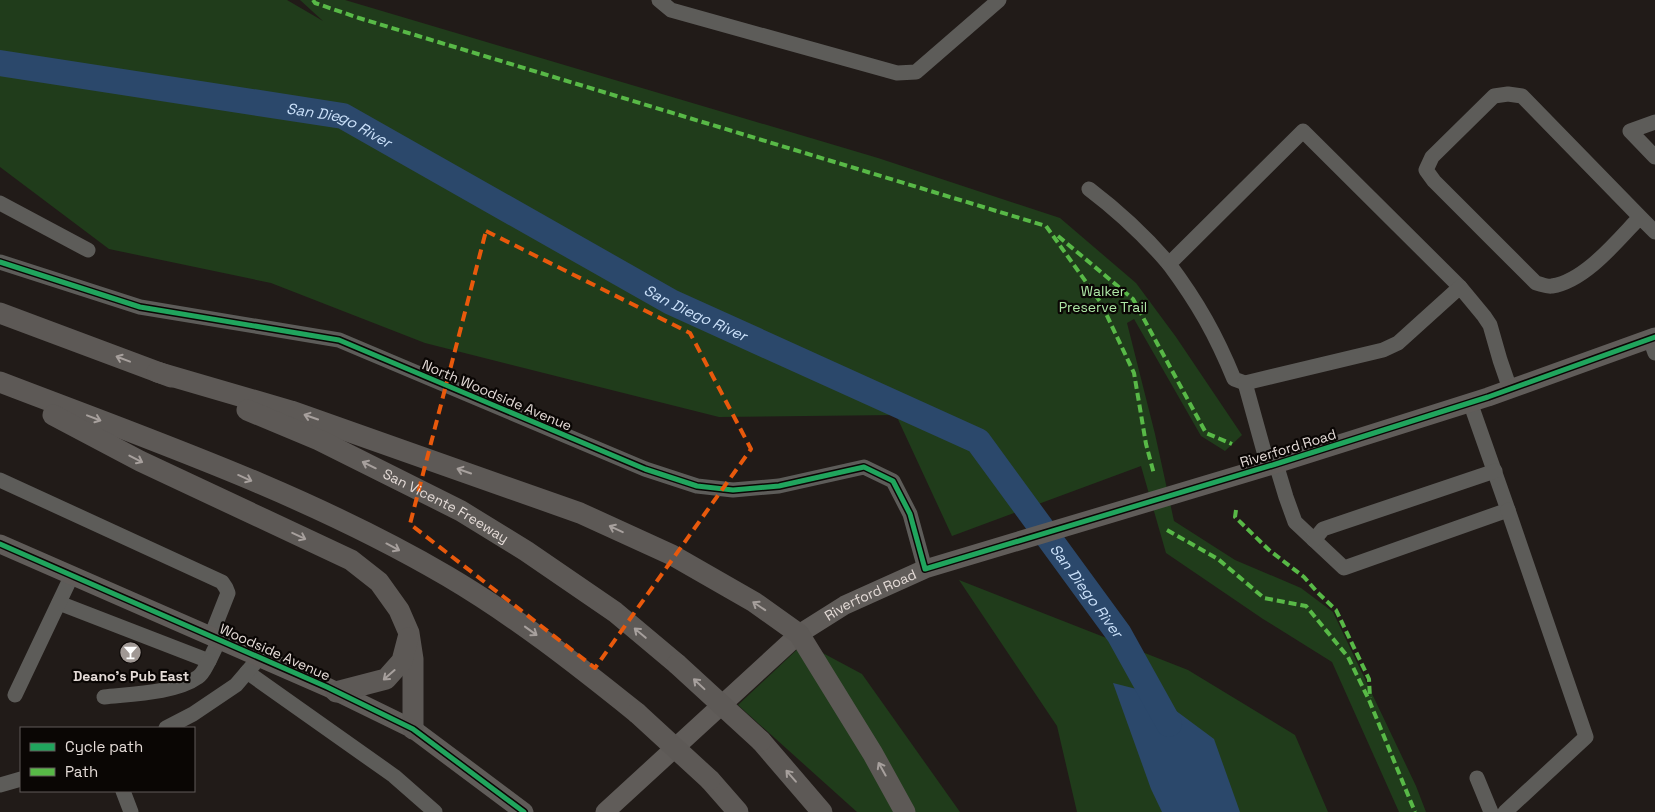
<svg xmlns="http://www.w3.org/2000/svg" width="1655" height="812" font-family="'Space Grotesk',sans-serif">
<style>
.green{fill:#203c1b}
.water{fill:#2b486b}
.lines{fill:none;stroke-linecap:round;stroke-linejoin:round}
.river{stroke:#2b486b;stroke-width:26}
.minor{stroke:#5d5c59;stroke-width:15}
.major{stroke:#605c59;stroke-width:19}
.highway{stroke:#5d5956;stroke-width:21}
.highway-bridge{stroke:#5d5956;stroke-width:21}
.quiet{stroke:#58b947;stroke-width:4;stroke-dasharray:8 4;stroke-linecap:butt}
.cycleway-casing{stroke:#0a0604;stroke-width:8}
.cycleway{stroke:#20a55d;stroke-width:5}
.oneway{stroke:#a7a09d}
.marked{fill:none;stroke:#e8590c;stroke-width:4;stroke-dasharray:10 6;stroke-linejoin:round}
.labels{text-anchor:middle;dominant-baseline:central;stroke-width:4.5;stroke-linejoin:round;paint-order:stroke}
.park-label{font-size:14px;fill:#ade6a5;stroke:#0a0604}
.street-label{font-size:14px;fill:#e4dbd7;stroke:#0a0604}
.poi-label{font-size:14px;font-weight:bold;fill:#e4dbd7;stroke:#0a0604}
.water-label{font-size:15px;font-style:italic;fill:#cae0f9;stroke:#0a0604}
</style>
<rect width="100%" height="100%" fill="#211b18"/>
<!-- green -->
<g class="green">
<polygon points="0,0 287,0 323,21 300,0 345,0 878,158 1060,218 1136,283 1176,337 1242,435 1225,451 1201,436 1134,319 1127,323 1155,434 1174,521 1235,560 1301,588 1333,612 1416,786 1426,812 1399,812 1332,662 1263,619 1166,553 1141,466 952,536 896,415 719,417 425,343 271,283 109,249 0,167"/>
<polygon points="959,580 1188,670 1295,735 1328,812 1077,812 1057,726"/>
<polygon points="804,643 862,674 960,812 857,812 738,705"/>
</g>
<!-- water -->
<polygon class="water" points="1113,683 1152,693 1214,739 1240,812 1162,812 1151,789"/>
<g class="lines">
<!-- river -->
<path class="river" id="s1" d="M0 63 343 116 671 302 978 441 1119 634 1169 724"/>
<!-- minor -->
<g class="minor">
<polyline points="659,0 671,10 897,73 916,72 999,0"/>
<polyline points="1655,122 1630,131 1655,157"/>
<path d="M1089 189C1118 211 1145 236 1169 264"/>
<polyline points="0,203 88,250"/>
<path d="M1640 217C1617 241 1585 281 1552 286 1547 287 1541 284 1536 283L1434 181 1426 170 1432 157 1494 96 1508 94 1522 96 1640 217 1655 232"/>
<polyline points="0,262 140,307 339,340 645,469 697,486 733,490 779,486 864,467 893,481 910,514 925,569"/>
<polyline points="1650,339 1655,353"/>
<path d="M1245 383 1234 379C1216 335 1198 303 1169 264L1303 131 1460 287"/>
<polyline points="1276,464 1286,497 1295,522 1344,568 1508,510 1470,402"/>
<polyline points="1268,466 1245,383 1383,350 1398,343 1460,287 1484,316 1490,325 1500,360 1510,389"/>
<polyline points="0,480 222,582 226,588 228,593 211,636"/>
<polyline points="1314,540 1323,529 1495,471"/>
<polyline points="59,603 209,661 219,640"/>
<polyline points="247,672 394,776 435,812"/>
<polyline points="15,695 72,575"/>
<path d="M104 697C131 694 176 693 198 677 203 674 206 666 209 661"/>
<polyline points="166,728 193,714 236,685 254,664"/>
<polyline points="1477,778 1491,812"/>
<polyline points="0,785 21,779"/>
<polyline points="123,791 131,812"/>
<polyline points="1505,812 1586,737 1508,510"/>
</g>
<!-- major -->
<g class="major">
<polyline points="0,544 327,687 413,729 524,812"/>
<path id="s2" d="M605 812 799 634 845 605 925 569 1276 464 1488 397 1655 337"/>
</g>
<!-- highway -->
<g class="highway">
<polyline points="0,313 171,377"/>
<polyline points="157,372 291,411 580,513 672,555 754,602 799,634 873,754 905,812"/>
<path d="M0 382C151 440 307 494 447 576 515 616 576 664 637 713"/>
<path id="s3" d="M247 410 319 440 461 511 526 551 615 612 677 664"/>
<polyline points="53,415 140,461 351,560 379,582 399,610 409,633 413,659 413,729"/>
<polyline points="336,692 386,679 402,661 408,638"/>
<polyline points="761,741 822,812"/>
<polyline points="710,780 738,812"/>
</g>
<!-- highway-bridge -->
<g class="highway-bridge">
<polyline points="677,664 761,741"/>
<polyline points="637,713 710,780"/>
</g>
<!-- quiet -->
<g class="quiet">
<polyline points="313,0 315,3 359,18 1046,226 1101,303 1134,373 1146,444 1154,474"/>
<polyline points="1058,236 1133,299 1206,433 1232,444"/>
<polyline points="1236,510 1235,517 1269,550 1304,577 1318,593 1336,610 1369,679 1370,698"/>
<polyline points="1167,530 1218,559 1264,598 1306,606 1348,657 1369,700 1415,812"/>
</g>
<defs>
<g id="cycleway">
<polyline points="0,262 140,307 339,340 645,469 697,486 733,490 779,486 864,467 893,481 910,514 925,569 1276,464 1488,397 1655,337"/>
<polyline points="0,544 327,687 413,729 524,812"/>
</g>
</defs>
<!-- cycleway casing -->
<use href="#cycleway" class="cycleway-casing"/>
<!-- cycleway -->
<use href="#cycleway" class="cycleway"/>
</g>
<!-- one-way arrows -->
<defs><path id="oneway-shaft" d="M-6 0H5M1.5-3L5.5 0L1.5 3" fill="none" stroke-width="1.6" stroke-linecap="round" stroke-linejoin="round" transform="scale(1.25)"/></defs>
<g class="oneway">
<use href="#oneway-shaft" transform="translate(123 359) rotate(-159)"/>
<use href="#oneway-shaft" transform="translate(311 417) rotate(-161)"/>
<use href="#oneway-shaft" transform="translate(94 418) rotate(21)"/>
<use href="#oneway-shaft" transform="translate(136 459) rotate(27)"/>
<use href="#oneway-shaft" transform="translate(369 465) rotate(-154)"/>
<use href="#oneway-shaft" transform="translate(464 471) rotate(-161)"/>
<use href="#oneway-shaft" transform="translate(245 478) rotate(24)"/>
<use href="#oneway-shaft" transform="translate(616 529) rotate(-155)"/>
<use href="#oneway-shaft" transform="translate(299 536) rotate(25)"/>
<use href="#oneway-shaft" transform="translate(393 547) rotate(28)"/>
<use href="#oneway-shaft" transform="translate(759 606) rotate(-146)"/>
<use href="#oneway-shaft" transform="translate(531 631) rotate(36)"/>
<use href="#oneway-shaft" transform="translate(640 633) rotate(-140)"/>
<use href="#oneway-shaft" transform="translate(389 675) rotate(139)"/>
<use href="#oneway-shaft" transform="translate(699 684) rotate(-137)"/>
<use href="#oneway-shaft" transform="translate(882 769) rotate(-119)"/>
<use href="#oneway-shaft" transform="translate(791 776) rotate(-131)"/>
</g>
<!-- marked area -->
<path class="marked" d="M486 231 690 333 751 449 595 668 410 524Z"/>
<!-- icons -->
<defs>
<symbol id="bar-disc" viewBox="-11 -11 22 22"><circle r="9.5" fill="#a09894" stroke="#0a0604"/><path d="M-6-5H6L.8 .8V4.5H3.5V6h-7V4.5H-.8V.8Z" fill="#fff"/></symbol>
</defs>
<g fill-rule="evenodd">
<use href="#bar-disc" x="118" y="640" width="25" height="25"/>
</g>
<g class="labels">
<!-- park labels -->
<g class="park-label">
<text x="1103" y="291">Walker<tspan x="1103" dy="16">Preserve Trail</tspan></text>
</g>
<!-- street labels -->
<g class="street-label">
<text transform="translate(497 395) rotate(23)">North Woodside Avenue</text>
<text transform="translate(1288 448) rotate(-17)">Riverford Road</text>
<text stroke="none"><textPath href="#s3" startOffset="221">San Vicente Freeway</textPath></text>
<text stroke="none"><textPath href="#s2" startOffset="345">Riverford Road</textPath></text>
<text transform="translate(275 652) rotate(24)">Woodside Avenue</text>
</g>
<!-- poi labels -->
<g class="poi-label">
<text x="131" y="676">Deano's Pub East</text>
</g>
<!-- water labels -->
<g class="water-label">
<text stroke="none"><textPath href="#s1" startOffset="346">San Diego River</textPath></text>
<text stroke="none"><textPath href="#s1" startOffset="751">San Diego River</textPath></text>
<text stroke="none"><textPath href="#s1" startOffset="1246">San Diego River</textPath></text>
</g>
</g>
<!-- legend -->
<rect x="20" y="727" width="175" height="65" fill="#0a0604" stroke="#615b58"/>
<rect x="30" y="743" width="25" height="8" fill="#20a55d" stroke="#615b58"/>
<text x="65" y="752" font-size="15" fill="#e4dbd7">Cycle path</text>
<rect x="30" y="768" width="25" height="8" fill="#58b947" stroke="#615b58"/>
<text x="65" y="777" font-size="15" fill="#e4dbd7">Path</text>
</svg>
